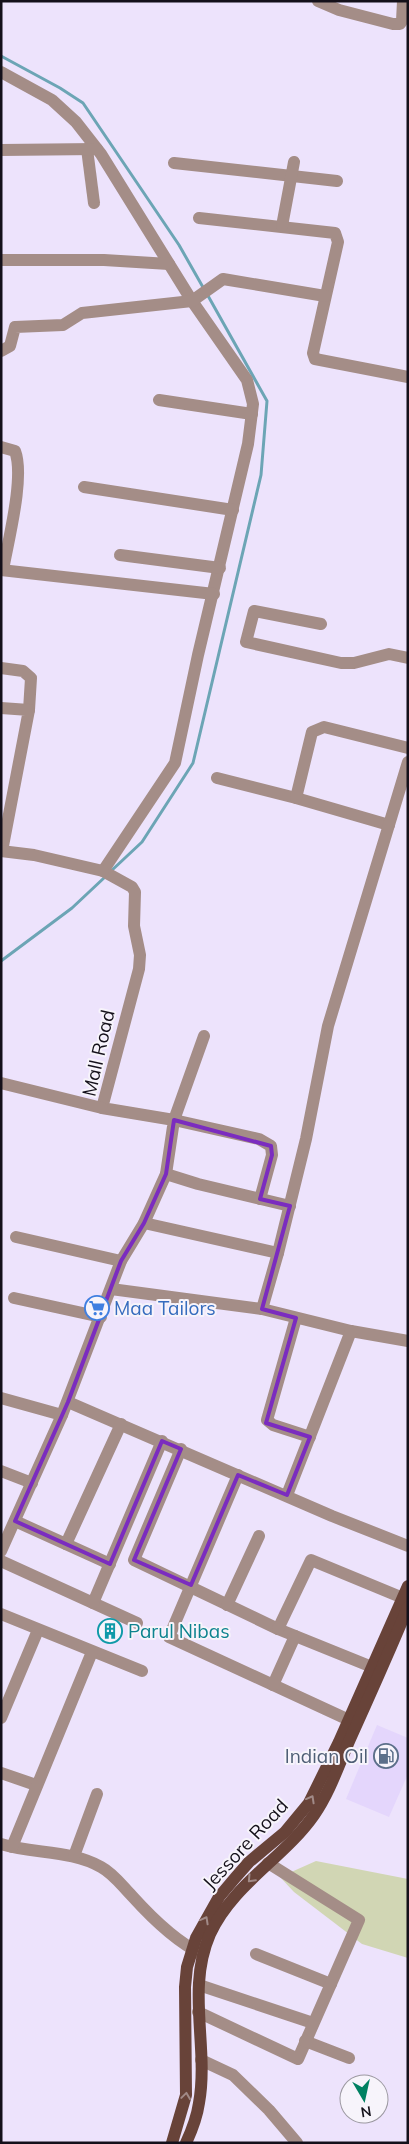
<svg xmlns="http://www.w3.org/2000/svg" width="409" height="2144" font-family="Mulish,sans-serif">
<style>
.built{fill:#e4d6fc}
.green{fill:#d1d6b4}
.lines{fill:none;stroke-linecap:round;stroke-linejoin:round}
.stream{stroke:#6ca5b5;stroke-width:3}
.minor{stroke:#a48d87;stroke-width:12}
.major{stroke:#684339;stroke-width:12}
.oneway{stroke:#a18a87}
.marked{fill:none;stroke:#7b2cbf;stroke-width:4;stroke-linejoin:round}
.labels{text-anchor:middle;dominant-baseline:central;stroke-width:4;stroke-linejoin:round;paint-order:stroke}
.street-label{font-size:19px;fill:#14101a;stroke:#f7f4fb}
.shop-label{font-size:19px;fill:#366cbe;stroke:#f7f4fb;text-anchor:start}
.culture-label{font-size:19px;fill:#0d838f;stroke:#f7f4fb;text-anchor:start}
.service-label{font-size:19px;fill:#4e5e75;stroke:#f7f4fb;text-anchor:end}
</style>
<rect width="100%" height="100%" fill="#ede3fc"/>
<!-- built -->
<polygon class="built" points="377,1725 408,1738 408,1774 389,1817 346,1799"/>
<!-- green -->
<polygon class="green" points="316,1861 408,1879 408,1958 362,1944 294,1892 280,1877"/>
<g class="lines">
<!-- stream -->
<g class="stream">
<polyline points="1,56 60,88 83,103 179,245 204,289"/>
<polyline points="110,872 142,842 193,763 261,475 267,401 207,294"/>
<polyline points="1,961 72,908 105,877"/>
</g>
<!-- minor -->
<g class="minor">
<polyline points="318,1 339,10 393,24 400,24 402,21 403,1"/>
<polyline points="1,72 52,100 76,122 101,154 192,301 247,380 253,404 248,444 198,655 175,763 103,871 132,887 135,892 134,926 140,955 139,969 102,1108 174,1120 166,1174 144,1223 121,1261 62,1415 1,1551"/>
<polyline points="87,149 94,203"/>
<polyline points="1,150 97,149"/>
<polyline points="174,163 337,181"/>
<polyline points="199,218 335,233 338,242 313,353 315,359 408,377"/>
<polyline points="282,226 294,162"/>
<polyline points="1,260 104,260 169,264"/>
<polyline points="1,351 10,346 15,327 63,325 82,313 192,301 223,279 325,296"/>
<polyline points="159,400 252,414"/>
<path d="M1 447 15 451C25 477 8 541 3 570"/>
<polyline points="84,487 233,510"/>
<polyline points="120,555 220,568"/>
<polyline points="1,570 214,594"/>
<polyline points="321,624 254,611 246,642 341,663 354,663 389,654 408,658"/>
<polyline points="1,668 23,671 31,678 29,710"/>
<polyline points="1,708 29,710 2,851"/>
<polyline points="217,778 296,798 389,825"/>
<polyline points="296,798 312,732 324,727 408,748"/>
<polyline points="1,851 34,855 103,871"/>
<polyline points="204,1036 174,1120 259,1139 271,1146 272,1155 260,1199"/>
<polyline points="1,1083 102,1108"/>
<polyline points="166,1174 198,1184 290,1206"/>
<polyline points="144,1223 278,1253"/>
<polyline points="16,1237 121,1261"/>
<polyline points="111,1289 262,1309 351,1331 408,1341"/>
<polyline points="14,1298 101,1317"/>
<polyline points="262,1309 278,1253 306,1139 328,1026 408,762"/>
<polyline points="296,1318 267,1420 273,1425 310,1437"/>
<polyline points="1,1398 62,1415"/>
<polyline points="68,1402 332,1516 408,1546"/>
<polyline points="181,1449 134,1560 278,1629 372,1667"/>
<polyline points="1,1471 32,1483"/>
<polyline points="238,1475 169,1637 349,1720"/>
<polyline points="287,1495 351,1331"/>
<polyline points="15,1521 110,1564"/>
<polyline points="66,1544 121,1424"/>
<polyline points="1,1561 137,1623"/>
<polyline points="93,1603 162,1441"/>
<polyline points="227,1605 259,1536"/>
<polyline points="1,1614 142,1671"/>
<polyline points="278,1629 311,1560 403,1598"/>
<polyline points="273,1685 295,1636"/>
<polyline points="1,1718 38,1630"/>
<polyline points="1,1773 36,1785"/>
<path d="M1 1844C34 1854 71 1850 101 1867 114 1874 122 1886 132 1896 151 1917 176 1942 202 1954"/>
<polyline points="12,1847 92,1652"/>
<polyline points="74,1856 97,1794"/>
<polyline points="256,1954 331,1984"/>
<polyline points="199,1985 313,2023"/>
<polyline points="198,2012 298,2059 359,1920 268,1863"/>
<polyline points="305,2041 349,2058"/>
<polyline points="201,2060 233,2075 269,2110 297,2143"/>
</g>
<!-- major -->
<g class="major">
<polyline points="172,2143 186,2095 185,1987 187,1967 196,1938 219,1897 235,1878 249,1862 285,1832 309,1803 339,1742 408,1586"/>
<path d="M186 2143C192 2130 197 2117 199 2103 209 2047 186 1989 210 1934 233 1884 284 1858 314 1815 330 1792 339 1764 350 1739 370 1695 389 1652 408 1607"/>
</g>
</g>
<!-- one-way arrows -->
<defs><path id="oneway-chevron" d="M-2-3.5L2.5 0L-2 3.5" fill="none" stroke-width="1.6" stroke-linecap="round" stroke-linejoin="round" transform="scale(1.25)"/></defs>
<g class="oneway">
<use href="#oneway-chevron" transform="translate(311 1799) rotate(-61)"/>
<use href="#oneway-chevron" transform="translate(251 1879) rotate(133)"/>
<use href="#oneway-chevron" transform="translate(205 1920) rotate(-61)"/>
<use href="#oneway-chevron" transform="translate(186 2096) rotate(-82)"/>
</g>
<!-- marked area -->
<path class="marked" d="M174 1120 271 1146 272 1155 260 1199 290 1206 262 1309 296 1318 266 1423 310 1437 287 1495 238 1475 191 1585 134 1560 181 1449 162 1441 110 1564 15 1521 68 1402 121 1261 144 1223 166 1174Z"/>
<!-- icons -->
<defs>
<symbol id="supermarket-ring" viewBox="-11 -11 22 22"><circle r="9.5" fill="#f7f4fb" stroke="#3f7fe0" stroke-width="1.5"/><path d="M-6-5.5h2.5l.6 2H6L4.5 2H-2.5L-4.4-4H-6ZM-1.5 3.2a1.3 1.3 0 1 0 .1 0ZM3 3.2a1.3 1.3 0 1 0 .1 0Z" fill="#3f7fe0"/></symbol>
<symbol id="building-ring" viewBox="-11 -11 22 22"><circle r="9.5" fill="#f7f4fb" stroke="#0f9aa8" stroke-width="1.5"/><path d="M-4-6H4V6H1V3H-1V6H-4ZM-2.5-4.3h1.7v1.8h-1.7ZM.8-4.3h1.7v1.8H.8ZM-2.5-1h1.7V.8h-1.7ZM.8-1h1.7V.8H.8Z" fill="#0f9aa8"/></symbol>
<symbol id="fuel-ring" viewBox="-11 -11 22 22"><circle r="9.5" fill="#f7f4fb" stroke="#5c6f8a" stroke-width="1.5"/><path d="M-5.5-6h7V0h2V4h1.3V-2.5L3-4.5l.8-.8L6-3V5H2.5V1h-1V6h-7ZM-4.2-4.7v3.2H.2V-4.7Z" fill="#5c6f8a"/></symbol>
</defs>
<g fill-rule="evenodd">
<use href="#supermarket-ring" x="83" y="1294" width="28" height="28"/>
<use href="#building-ring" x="96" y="1617" width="28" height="28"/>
<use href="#fuel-ring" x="372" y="1742" width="28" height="28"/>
</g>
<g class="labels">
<!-- street labels -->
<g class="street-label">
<text transform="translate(98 1053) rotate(-77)">Mall Road</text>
<text transform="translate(245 1844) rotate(-47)">Jessore Road</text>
</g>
<!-- shop labels -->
<g class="shop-label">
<text x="114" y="1308">Maa Tailors</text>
</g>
<!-- culture labels -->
<g class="culture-label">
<text x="128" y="1631">Parul Nibas</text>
</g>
<!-- service labels -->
<g class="service-label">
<text x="368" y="1756">Indian Oil</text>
</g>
</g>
<!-- border -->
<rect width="409" height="2144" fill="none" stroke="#14101a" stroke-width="5"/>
<!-- north arrow -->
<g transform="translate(364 2099) rotate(171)"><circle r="24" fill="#f7f4fb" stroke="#9c99a1"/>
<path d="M0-4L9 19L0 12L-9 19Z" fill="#008162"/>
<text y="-8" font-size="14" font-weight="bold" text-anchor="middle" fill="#14101a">N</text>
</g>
</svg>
